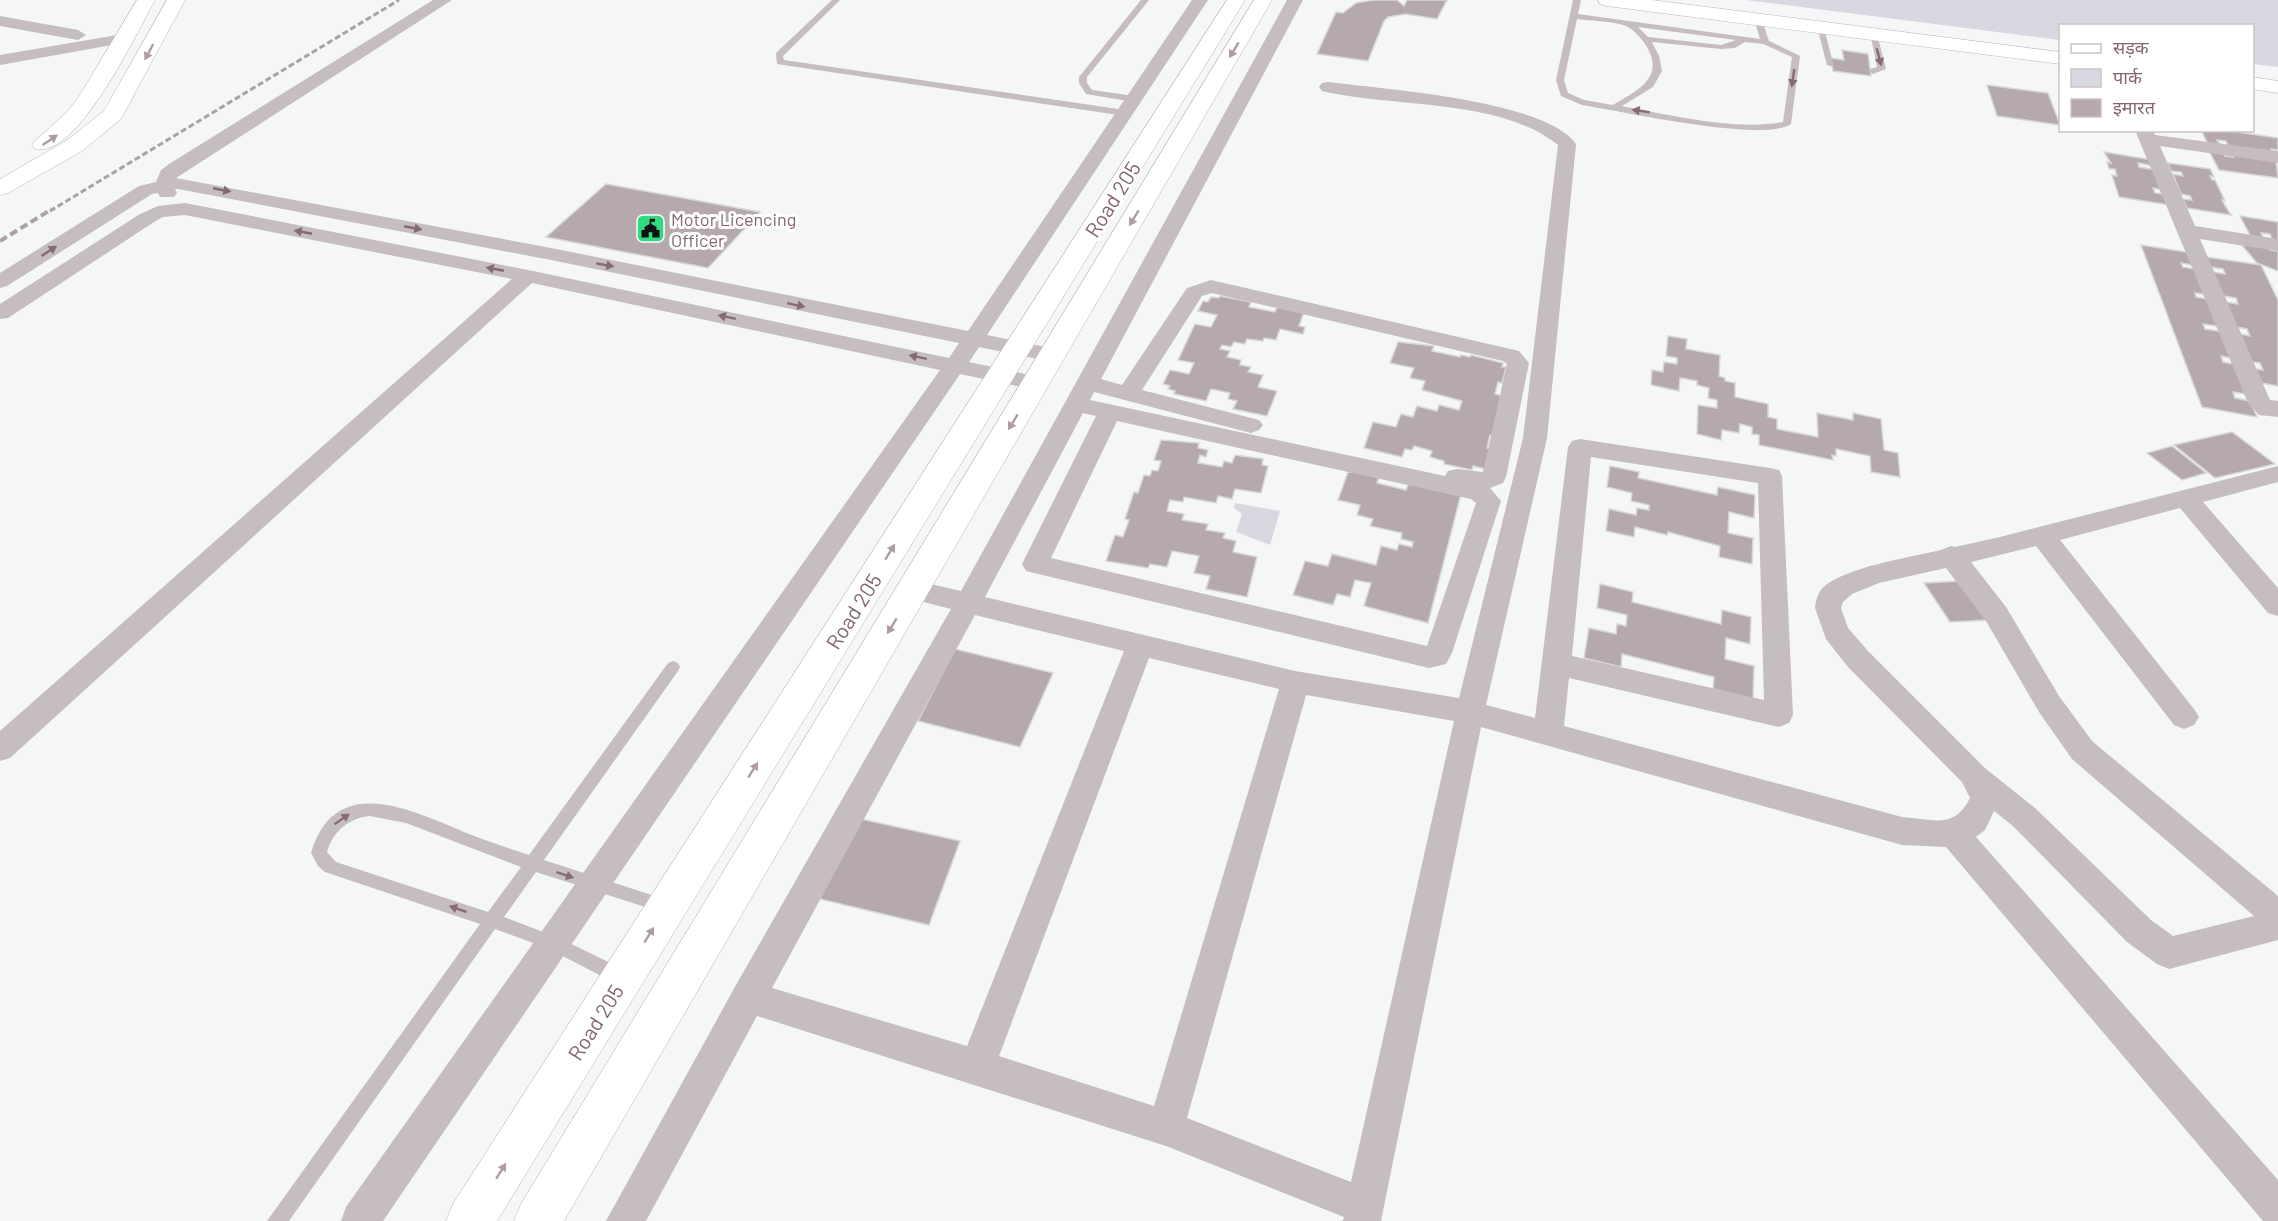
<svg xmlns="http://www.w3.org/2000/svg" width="2278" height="1221" font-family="Barlow,'Noto Sans Devanagari',sans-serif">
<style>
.green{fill:#d8d9e0}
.building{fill:#b6a9ad;stroke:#d6d8d8;stroke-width:1.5}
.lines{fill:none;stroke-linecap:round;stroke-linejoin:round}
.secondary-casing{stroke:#bcb2b5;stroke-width:1}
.lane{fill:#c5bdc0;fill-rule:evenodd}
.street{fill:#c5bdc0;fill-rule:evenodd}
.secondary{fill:#fff;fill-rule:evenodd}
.rail-far1{stroke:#aca1a5;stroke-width:3;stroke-dasharray:6 3;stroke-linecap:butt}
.rail{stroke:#aca1a5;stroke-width:4;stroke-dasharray:8 4;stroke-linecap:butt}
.oneway{fill:#ae9ca2}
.oneway2{fill:#866b74}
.labels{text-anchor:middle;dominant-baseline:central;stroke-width:6;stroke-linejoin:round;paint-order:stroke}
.far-poi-label{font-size:18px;fill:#836770;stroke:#fff;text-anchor:start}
.street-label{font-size:21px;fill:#836770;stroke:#fff}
</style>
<rect width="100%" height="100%" fill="#f4f6f7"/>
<!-- green -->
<g class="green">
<polygon points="1746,0 2278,0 2278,67 2253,64 2252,26 2060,26 2060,40"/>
<polygon points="1235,503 1280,511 1270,545 1236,532 1242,514 1234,508"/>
</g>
<!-- building -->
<g class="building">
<polygon points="1373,0 1397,0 1404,6 1407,0 1447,0 1437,19 1406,14 1388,17 1384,21 1368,61 1317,54 1336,12 1343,13 1356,3"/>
<polygon points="1842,50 1868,54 1871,76 1833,71 1831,58 1844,60"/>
<polygon points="1987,85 2048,93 2060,125 1997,116"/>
<polygon points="2201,130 2224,130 2278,138 2278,150 2271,149 2272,153 2229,147 2226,141 2217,140 2220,145 2208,144"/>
<polygon points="2209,151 2223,153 2225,156 2233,157 2231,154 2276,160 2278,178 2219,170"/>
<polygon points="2104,152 2152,160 2155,166 2138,163 2139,167 2156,170 2164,190 2153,188 2155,193 2165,194 2170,205 2119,197 2112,175 2117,176 2115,169 2109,169 2107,162 2111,163"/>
<polygon points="2168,163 2210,169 2214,177 2210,176 2212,180 2215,180 2225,201 2222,200 2224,204 2231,215 2187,208 2183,199 2192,200 2190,196 2181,194 2173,174 2183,176 2181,172 2171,171"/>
<polygon points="606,184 760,212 708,268 546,237"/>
<polygon points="2240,216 2278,222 2278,241 2273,241 2270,234 2261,233 2264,239 2251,237"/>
<polygon points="2241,244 2269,248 2270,250 2277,251 2278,249 2278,271 2257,263"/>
<polygon points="2141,245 2192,253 2198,266 2181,263 2183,267 2199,270 2210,295 2195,293 2196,297 2212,300 2223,327 2203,324 2205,329 2225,332 2237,359 2221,356 2223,362 2239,365 2252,395 2233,392 2235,398 2250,401 2257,417 2202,407"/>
<polygon points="2206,257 2261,265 2278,300 2278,386 2262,383 2255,369 2263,370 2260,363 2252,362 2240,334 2250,336 2247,329 2237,327 2226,302 2238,304 2236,298 2223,296 2212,272 2225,274 2223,269 2210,267"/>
<polygon points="1220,296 1251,302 1249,307 1275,312 1278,305 1304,312 1299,326 1305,327 1303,334 1280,329 1276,340 1264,338 1263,341 1247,339 1245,344 1234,342 1231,347 1222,345 1220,349 1230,351 1227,357 1241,360 1240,365 1251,367 1248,372 1263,375 1258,387 1277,391 1267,416 1233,409 1237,401 1228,399 1230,393 1211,389 1206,401 1174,394 1175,391 1168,389 1170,386 1163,384 1170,370 1189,374 1194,363 1178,360 1195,324 1211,327 1217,315 1198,311 1203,301 1208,302 1211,297 1219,298"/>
<polygon points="1668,336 1687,339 1686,349 1720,355 1719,376 1725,378 1725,381 1735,383 1735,397 1768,404 1768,417 1777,419 1777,429 1818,437 1817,413 1853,420 1853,413 1881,419 1884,450 1898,453 1900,477 1871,472 1870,456 1836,449 1836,456 1832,455 1833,460 1759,445 1759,435 1752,434 1752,427 1740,424 1739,433 1722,430 1721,440 1697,434 1698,405 1717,408 1717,400 1708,398 1709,388 1697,385 1697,381 1680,378 1679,391 1651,385 1652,370 1663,372 1664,362 1677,364 1677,358 1666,356"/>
<polygon points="1398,342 1434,346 1432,351 1460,357 1461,355 1470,357 1471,355 1503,363 1502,367 1506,367 1502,383 1498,382 1495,394 1503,396 1493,436 1490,435 1487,448 1491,448 1486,469 1473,466 1472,470 1444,464 1444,461 1430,457 1432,451 1414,446 1412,450 1405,449 1402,457 1364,448 1373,422 1396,427 1401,414 1413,417 1417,406 1437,411 1439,405 1459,410 1462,401 1422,390 1425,381 1410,378 1414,368 1390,363"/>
<polygon points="2232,432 2275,464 2215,478 2174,445"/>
<polygon points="1161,440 1199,443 1198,448 1208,450 1206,457 1200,455 1198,463 1222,467 1224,461 1232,463 1235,455 1263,459 1262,465 1268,466 1261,493 1235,489 1232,499 1218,496 1216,503 1184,497 1183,502 1170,500 1167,511 1184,514 1182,520 1208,524 1206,530 1225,533 1223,538 1236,541 1233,552 1257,557 1247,597 1206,589 1210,576 1194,573 1199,556 1172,551 1167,567 1150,564 1148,568 1106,561 1115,535 1123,537 1129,520 1125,519 1134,492 1138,493 1144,475 1150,476 1152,470 1158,471 1161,461 1154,460"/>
<polygon points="2172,446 2206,473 2182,480 2147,453"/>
<polygon points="1610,466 1639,472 1638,478 1717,495 1718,487 1755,495 1754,518 1729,512 1728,533 1753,538 1752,564 1719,557 1720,546 1668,532 1667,535 1635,527 1634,537 1606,531 1609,509 1636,515 1637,508 1649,510 1649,505 1631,501 1632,493 1607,487"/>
<polygon points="1348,472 1380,473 1377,483 1406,490 1409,482 1461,494 1428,623 1364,606 1371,583 1355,580 1350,597 1337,594 1333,605 1293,595 1305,561 1328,566 1332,554 1376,565 1381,546 1397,550 1399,544 1412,547 1413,542 1401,539 1402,533 1370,526 1373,519 1357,515 1360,505 1338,500"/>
<polygon points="1963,581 1990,620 1950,622 1924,583"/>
<polygon points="1600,584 1633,592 1632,602 1721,624 1722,610 1751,617 1750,644 1726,638 1725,659 1754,666 1753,699 1713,689 1714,677 1622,654 1621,667 1584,658 1589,628 1616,634 1617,624 1626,626 1627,615 1597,608"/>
<polygon points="955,649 1053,673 1020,747 918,721"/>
<polygon points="857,818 960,841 929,925 820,899"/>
</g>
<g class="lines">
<defs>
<g id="secondary">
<path d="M137 0H155C137 32 78 159 35 149L32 144 67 112 80 95Z"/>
<polygon points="167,0 185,0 121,119 82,151 8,193 0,195 0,179 66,141 104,111"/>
<polygon points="1227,0 1245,0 497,1221 446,1221 453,1204"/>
<polygon points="1254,0 1272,0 564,1221 514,1221 521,1204"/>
<polygon points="1598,0 1652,0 2060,52 2060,64 1607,6 1600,4"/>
<polygon points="2252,77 2278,81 2278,93 2252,89"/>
</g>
</defs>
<!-- secondary casing -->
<use href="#secondary" class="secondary-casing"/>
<!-- lane -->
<g class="lane">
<polygon points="832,0 840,0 783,56 784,60 1125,110 1129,113 1125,116 777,64 776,53"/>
<polygon points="1141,0 1149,0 1087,77 1087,83 1092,90 1134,96 1138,99 1134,102 1086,94 1079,83 1079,77"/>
<path d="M1573 0H1581L1578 14 1760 39 1754 19 1761 17 1769 41 1800 56 1791 124C1763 143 1621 111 1582 105L1561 96 1556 80ZM1577 19C1590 21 1617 21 1628 27 1636 32 1645 42 1649 51 1663 80 1634 92 1613 105L1584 100 1568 93 1564 80ZM1638 27 1736 40 1721 45 1648 37ZM1652 42 1721 49 1735 48 1745 42 1763 44 1792 57 1783 122C1737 131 1669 115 1622 106L1653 87 1662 71 1659 56Z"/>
<polygon points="1817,26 1824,28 1834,67 1827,65"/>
<polygon points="1870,32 1877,34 1886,69 1873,74 1869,71 1870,69 1877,67"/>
<path d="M673 661 678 663 680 667 678 671 544 860 670 901 672 906 670 911 664 913 536 872 504 917 559 938 627 971 629 977 627 983 621 985 615 983 547 948 495 929 289 1221H267L480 924 325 872 318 866 311 853C335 772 411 810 464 832 486 841 508 848 529 855L668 663ZM370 816 406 823 521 867 488 912 336 862 327 852C333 831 349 818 370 816Z"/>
</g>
<!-- street -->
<g class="street">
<polygon points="433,0 452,0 176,178 551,248 968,331 1192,0 1208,0 987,335 1061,350 1064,355 1061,360 1053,362 979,347 969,362 1044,378 1047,383 1044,388 1036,390 960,374 383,1221 341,1221 346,1207 940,370 532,283 10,758 0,761 0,731 512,279 185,215 163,217 154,222 8,318 0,319 0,304 140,214 158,206 185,203 528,270 949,358 959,343 551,260 178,189 175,189 177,193 174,197 160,197 158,193 152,194 7,286 0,288 0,273 139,186 156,182 161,170 169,164"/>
<path d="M1287 0H1303L1101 379 1122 385 1187 288 1211 280 1519 351 1529 363 1506 477 1503 483 1490 488 1501 501 1452 653 1446 664 1429 668 1026 571 1022 564 1096 416 1083 413 985 597 1295 671 1459 698 1523 438 1558 145C1500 98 1393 108 1322 91L1319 87 1322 83 1328 82C1382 89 1546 100 1576 144L1547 438 1486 705 1535 718 1568 447 1572 441 1580 439 1770 468 1779 470 1782 476 1793 715 1789 723 1779 727 1569 678 1564 726 1902 817C1933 819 1954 830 1970 798L1962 782 1848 667 1826 639 1815 608C1816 602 1817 595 1821 590 1839 568 1912 557 1941 550L1951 546 1955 547 2000 537 2278 466V482L2203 502 2278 588V616L2268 613 2180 508 2060 540 2194 709 2199 717 2194 725 2184 729 2174 725 2036 546 1971 562 2006 607 2059 696 2092 741 2278 896V940L2169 969 2157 964 2127 942 2013 826 1994 811 1985 830 1976 837 2278 1180V1221H2263L1946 847 1902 845 1481 727 1381 1221H1343L1344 1217 1166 1146 757 1016 646 1221H606L736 985 951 609 904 597 900 590 904 583 913 580 961 591ZM1212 293 1503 361 1507 364 1483 472 1457 469 1448 471 1445 476 1090 400 1094 392 1251 433 1259 430 1263 425 1259 420 1142 390 1202 296ZM1117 421 1471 499 1476 503 1427 646 1051 558ZM1591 457 1758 483 1764 700 1572 656ZM1946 568 1986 621 2039 712 2072 759 2254 916 2173 936 2151 920 2035 808 1986 769 1868 651 1848 628 1841 608 1843 602 1852 594 1879 583ZM975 615 1124 651 967 1046 772 988ZM1149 658 1279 689 1154 1106 999 1056ZM1306 695 1454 721 1351 1182 1187 1118Z"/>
<polygon points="0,16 78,30 86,35 78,40 0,26"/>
<polygon points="123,34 129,36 131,39 129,42 0,65 0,55"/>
<polygon points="2135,130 2153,130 2155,135 2278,151 2278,163 2160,146 2195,226 2278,239 2278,251 2200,239 2270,400 2278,401 2278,417 2259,415 2248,403"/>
</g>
<!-- secondary -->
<use href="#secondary" class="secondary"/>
<!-- rail-far1 -->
<polyline class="rail-far1" points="50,211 399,0"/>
<!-- rail -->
<polyline class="rail" points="0,241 52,209"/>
</g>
<!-- one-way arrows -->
<defs><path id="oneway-solid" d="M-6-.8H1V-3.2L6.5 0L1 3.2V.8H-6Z" transform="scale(1.5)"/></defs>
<g class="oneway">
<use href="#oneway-solid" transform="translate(1234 50) rotate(121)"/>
<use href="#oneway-solid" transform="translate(149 52) rotate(118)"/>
<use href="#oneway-solid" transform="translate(50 140) rotate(-34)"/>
<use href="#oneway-solid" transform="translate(1134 218) rotate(121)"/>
<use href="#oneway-solid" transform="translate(1013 422) rotate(121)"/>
<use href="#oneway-solid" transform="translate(890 552) rotate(-58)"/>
<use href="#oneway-solid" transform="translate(892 626) rotate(121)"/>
<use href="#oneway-solid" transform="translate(753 770) rotate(-58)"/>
<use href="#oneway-solid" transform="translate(649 935) rotate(-58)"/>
<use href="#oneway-solid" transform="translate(501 1171) rotate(-58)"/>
</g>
<g class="oneway2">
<use href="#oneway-solid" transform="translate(1879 57) rotate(75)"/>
<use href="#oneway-solid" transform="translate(1793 78) rotate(98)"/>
<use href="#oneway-solid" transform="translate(1641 111) rotate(-171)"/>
<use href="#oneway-solid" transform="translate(222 190) rotate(11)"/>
<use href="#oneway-solid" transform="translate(413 228) rotate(11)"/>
<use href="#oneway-solid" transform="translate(303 232) rotate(-169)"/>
<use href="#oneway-solid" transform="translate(49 251) rotate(-33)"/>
<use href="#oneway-solid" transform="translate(605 265) rotate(11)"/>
<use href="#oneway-solid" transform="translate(495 269) rotate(-169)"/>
<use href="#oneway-solid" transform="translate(796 305) rotate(12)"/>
<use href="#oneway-solid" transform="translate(727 317) rotate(-168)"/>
<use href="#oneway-solid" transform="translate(918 357) rotate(-168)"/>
<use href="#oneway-solid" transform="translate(342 819) rotate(-35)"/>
<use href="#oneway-solid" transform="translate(565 875) rotate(18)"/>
<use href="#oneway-solid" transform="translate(458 909) rotate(-161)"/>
</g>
<!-- icons -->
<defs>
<symbol id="civic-square" viewBox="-11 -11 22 22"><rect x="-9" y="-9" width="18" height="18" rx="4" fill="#31d982" stroke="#fff"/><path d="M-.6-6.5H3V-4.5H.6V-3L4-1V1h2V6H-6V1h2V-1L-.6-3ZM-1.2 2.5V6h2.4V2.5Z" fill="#111"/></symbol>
</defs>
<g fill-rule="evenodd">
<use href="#civic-square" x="634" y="212" width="33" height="33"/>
</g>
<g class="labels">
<!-- far-poi labels -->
<g class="far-poi-label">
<text x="671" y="219">Motor Licencing<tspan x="671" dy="21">Officer</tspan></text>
</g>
<!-- street labels -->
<g class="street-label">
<text transform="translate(1112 199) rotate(-58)">Road 205</text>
<text transform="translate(853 611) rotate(-58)">Road 205</text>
<text transform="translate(595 1022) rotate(-58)">Road 205</text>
</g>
</g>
<!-- legend -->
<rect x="2059" y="24" width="195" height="108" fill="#ffffff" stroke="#cdc2c6" stroke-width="1.5"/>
<rect x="2071" y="44" width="30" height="9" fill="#ffffff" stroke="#cdc2c6" stroke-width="1.5"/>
<text x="2113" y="54" font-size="18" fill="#836770">सड़क</text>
<rect x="2071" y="69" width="30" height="18" fill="#d8d9e0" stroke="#cdc2c6" stroke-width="1.5"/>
<text x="2113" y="84" font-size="18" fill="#836770">पार्क</text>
<rect x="2071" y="99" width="30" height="18" fill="#b6a9ad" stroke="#cdc2c6" stroke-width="1.5"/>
<text x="2113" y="114" font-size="18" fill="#836770">इमारत</text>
</svg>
